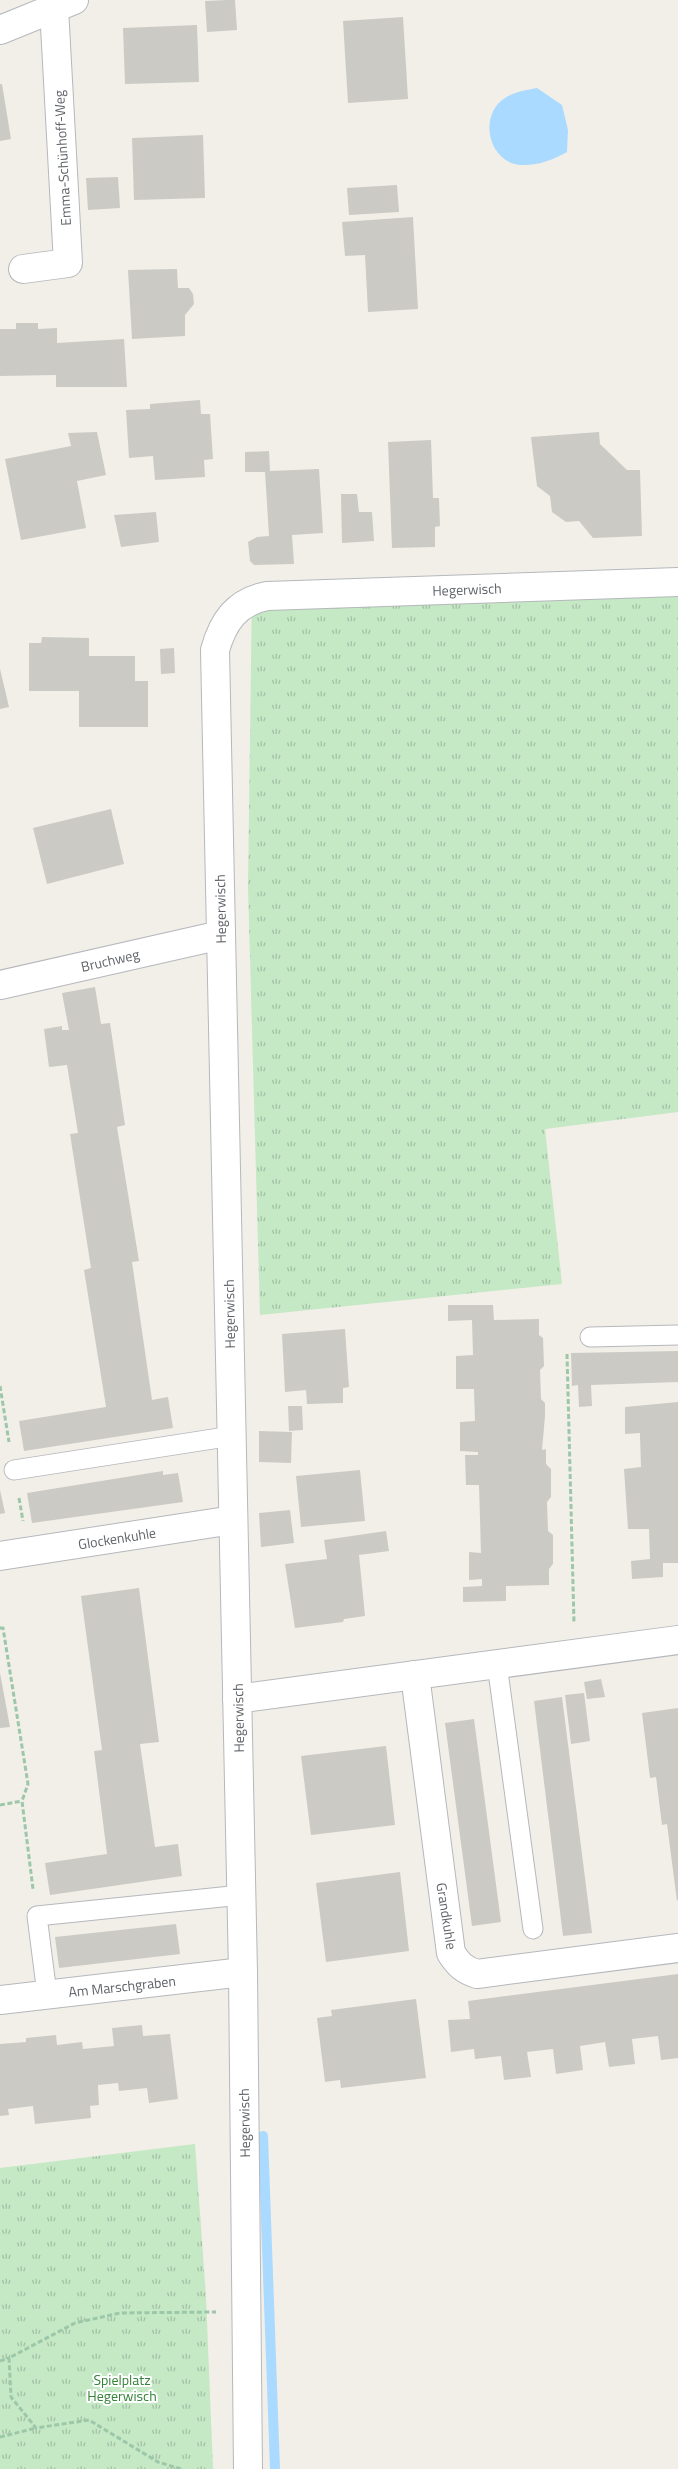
<svg xmlns="http://www.w3.org/2000/svg" width="678" height="2469" font-family="'Titillium Web',sans-serif">
<style>
.grass{fill:url(#grass-tufts)}
.water{fill:#aadaff}
.lines{fill:none;stroke-linecap:round;stroke-linejoin:round}
.stream{stroke:#aadaff;stroke-width:10}
.building{fill:#cccac5}
.lane-casing{stroke:#b5b8bc;stroke-width:21}
.street-casing{stroke:#b5b8bc;stroke-width:30}
.path{stroke:#9cc7a9;stroke-width:3;stroke-dasharray:5 2.5;stroke-linecap:butt}
.lane{stroke:#fff;stroke-width:19}
.street{stroke:#fff;stroke-width:28}
.labels{text-anchor:middle;dominant-baseline:central;stroke-width:4;stroke-linejoin:round;paint-order:stroke}
.street-label{font-size:14px;fill:#5f6368;stroke:#fff}
.park-label{font-size:14px;fill:#348238;stroke:#fff}
</style>
<defs>
<pattern id="grass-tufts" width="24" height="20" patternUnits="userSpaceOnUse" patternTransform="scale(1.25)"><rect width="24" height="20" fill="#c5e8c5"/><path d="M3 7l-1-3M5 7V3M7 7l1-3M15 17l-1-3M17 17v-4M19 17l1-3" fill="none" stroke="#a3c0a4"/></pattern>
</defs>
<rect width="100%" height="100%" fill="#f1efe8"/>
<!-- grass -->
<g class="grass">
<polygon points="678,587 678,1112 545,1129 562,1284 260,1315 248,887 252,589"/>
<polygon points="195,2144 206,2297 213,2469 0,2469 0,2168"/>
</g>
<!-- water -->
<path class="water" d="M537 88 562 105 568 130 567 152C552 160 538 166 520 165 488 162 478 115 505 98 514 92 526 90 537 88Z"/>
<g class="lines">
<!-- stream -->
<polyline class="stream" points="263,2136 275,2469"/>
</g>
<!-- building -->
<g class="building">
<polygon points="227,0 235,0 237,30 207,32 205,1"/>
<polygon points="403,17 408,99 348,103 343,21"/>
<polygon points="197,25 199,82 125,84 123,28"/>
<polygon points="0,84 2,84 11,139 0,141"/>
<polygon points="203,135 205,198 134,200 132,138"/>
<polygon points="118,177 120,208 88,210 86,178"/>
<polygon points="397,185 399,212 349,215 347,188"/>
<polygon points="413,217 418,309 368,312 365,255 345,256 342,222"/>
<polygon points="177,269 178,288 189,288 193,294 194,304 185,315 185,336 132,339 128,270"/>
<polygon points="16,323 38,323 38,329 57,328 57,343 124,339 127,387 56,387 56,375 0,376 0,329 16,329"/>
<polygon points="200,400 201,414 210,414 213,459 204,460 205,477 155,480 153,456 129,458 126,410 150,409 150,404"/>
<polygon points="97,432 106,475 77,481 86,528 21,540 5,459 71,446 68,433"/>
<polygon points="599,432 600,444 627,470 640,470 642,536 593,538 579,521 566,522 552,512 550,496 537,486 531,437"/>
<polygon points="431,440 433,498 439,498 440,526 435,527 435,547 392,548 388,442"/>
<polygon points="269,451 270,471 319,469 323,533 292,535 294,564 254,565 250,561 248,542 257,537 269,536 265,472 245,472 245,452"/>
<polygon points="341,494 357,494 359,512 372,512 374,541 342,543"/>
<polygon points="156,512 159,542 121,547 114,515"/>
<polygon points="42,637 89,638 89,656 135,656 135,681 148,681 148,727 79,727 79,691 29,691 29,643 41,643"/>
<polygon points="174,648 175,673 161,674 160,649"/>
<polygon points="0,669 9,707 0,709"/>
<polygon points="111,809 124,864 47,884 33,828"/>
<polygon points="95,987 101,1024 110,1023 125,1125 117,1127 139,1261 132,1262 152,1400 168,1397 173,1428 24,1451 19,1421 106,1407 84,1270 91,1268 70,1134 78,1133 67,1065 49,1067 44,1029 62,1026 62,1030 69,1030 62,993"/>
<polygon points="448,1305 493,1305 494,1320 539,1319 539,1335 543,1338 544,1366 540,1370 541,1399 545,1403 545,1416 542,1450 546,1449 546,1464 551,1469 551,1497 547,1502 548,1531 553,1535 553,1564 549,1569 549,1585 506,1586 506,1601 463,1602 463,1587 482,1586 482,1579 469,1580 469,1552 481,1553 479,1485 466,1485 465,1455 478,1455 478,1452 460,1451 460,1422 475,1421 474,1389 456,1389 456,1356 473,1355 472,1320 448,1321"/>
<polygon points="345,1329 349,1387 343,1388 343,1403 307,1404 306,1390 285,1392 282,1334"/>
<polygon points="678,1351 678,1382 591,1385 592,1406 579,1407 578,1385 572,1386 571,1353"/>
<polygon points="678,1402 678,1563 663,1563 663,1577 632,1579 631,1561 650,1559 649,1529 628,1529 624,1469 641,1467 640,1436 640,1433 625,1434 625,1407"/>
<polygon points="288,1406 302,1406 303,1430 289,1431"/>
<polygon points="259,1431 292,1432 291,1463 259,1462"/>
<polygon points="360,1470 365,1521 301,1527 296,1476"/>
<polygon points="163,1471 163,1475 178,1473 183,1502 32,1523 27,1493"/>
<polygon points="0,1490 5,1513 0,1514"/>
<polygon points="290,1510 294,1543 261,1547 259,1513"/>
<polygon points="386,1531 389,1551 359,1555 365,1616 344,1619 343,1622 295,1628 285,1564 327,1559 324,1540"/>
<polygon points="139,1588 159,1742 140,1744 155,1847 178,1844 182,1876 50,1895 45,1863 107,1854 94,1751 102,1750 81,1596"/>
<polygon points="0,1673 10,1727 0,1728"/>
<polygon points="601,1679 605,1697 587,1699 584,1682"/>
<polygon points="584,1693 590,1741 571,1744 565,1695"/>
<polygon points="562,1697 592,1933 563,1936 534,1701"/>
<polygon points="678,1708 678,1900 677,1901 667,1824 662,1825 656,1777 650,1778 642,1713"/>
<polygon points="474,1719 501,1922 472,1926 445,1723"/>
<polygon points="386,1746 395,1825 311,1835 301,1756"/>
<polygon points="400,1872 409,1951 326,1962 316,1883"/>
<polygon points="176,1924 180,1954 59,1968 55,1937"/>
<polygon points="678,1974 678,2058 661,2060 658,2036 632,2039 635,2064 609,2067 605,2042 580,2046 583,2070 556,2074 553,2049 527,2052 531,2077 504,2080 501,2056 475,2059 474,2049 451,2052 448,2020 470,2019 468,2001"/>
<polygon points="416,1999 426,2078 341,2088 340,2080 325,2082 317,2018 332,2016 331,2010"/>
<polygon points="142,2025 143,2036 170,2034 178,2099 149,2103 147,2088 119,2091 118,2083 98,2085 99,2105 90,2106 91,2118 35,2124 33,2106 8,2109 9,2115 0,2116 0,2044 26,2042 26,2038 56,2035 57,2045 82,2042 83,2049 114,2046 112,2028"/>
</g>
<g class="lines">
<defs>
<g id="lane">
<polyline points="590,1337 678,1335"/>
<polyline points="14,1470 232,1436"/>
<polyline points="497,1664 533,1929"/>
<polyline points="47,1994 37,1916 241,1895"/>
</g>
<g id="street">
<polyline points="0,30 74,0"/>
<polyline points="23,269 68,263 54,8"/>
<polyline points="0,985 221,935"/>
<polyline points="0,1556 233,1520"/>
<path d="M415 1675 451 1953C458 1964 464 1970 477 1974L678 1948"/>
<polyline points="237,1699 678,1640"/>
<polyline points="0,2000 243,1972"/>
<path d="M248 2469 243 1972 215 650C223 622 236 602 267 596L678 582"/>
</g>
</defs>
<!-- lane casing -->
<use href="#lane" class="lane-casing"/>
<!-- street casing -->
<use href="#street" class="street-casing"/>
<!-- path -->
<g class="path">
<polyline points="567,1354 574,1623"/>
<polyline points="0,1386 9,1442"/>
<polyline points="19,1498 23,1521"/>
<polyline points="0,1628 3,1628 28,1784 22,1801 33,1889"/>
<polyline points="0,1805 22,1801"/>
<polyline points="0,2361 9,2358"/>
<polyline points="0,2437 36,2428"/>
<polyline points="181,2469 158,2462 89,2420 36,2428 11,2397 9,2358 75,2323 120,2313 216,2312"/>
</g>
<!-- lane -->
<use href="#lane" class="lane"/>
<!-- street -->
<use href="#street" class="street"/>
</g>
<g class="labels">
<!-- street labels -->
<g class="street-label">
<text transform="translate(62 158) rotate(-93)">Emma-Schünhoff-Weg</text>
<text transform="translate(467 589) rotate(-2)">Hegerwisch</text>
<text transform="translate(220 909) rotate(-91)">Hegerwisch</text>
<text transform="translate(110 960) rotate(-13)">Bruchweg</text>
<text transform="translate(229 1314) rotate(-91)">Hegerwisch</text>
<text transform="translate(117 1538) rotate(-9)">Glockenkuhle</text>
<text transform="translate(238 1718) rotate(-91)">Hegerwisch</text>
<text transform="translate(447 1916) rotate(81)">Grandkuhle</text>
<text transform="translate(122 1986) rotate(-6)">Am Marschgraben</text>
<text transform="translate(244 2123) rotate(-91)">Hegerwisch</text>
</g>
<!-- park labels -->
<g class="park-label">
<text x="122" y="2379">Spielplatz<tspan x="122" dy="16">Hegerwisch</tspan></text>
</g>
</g>
</svg>
